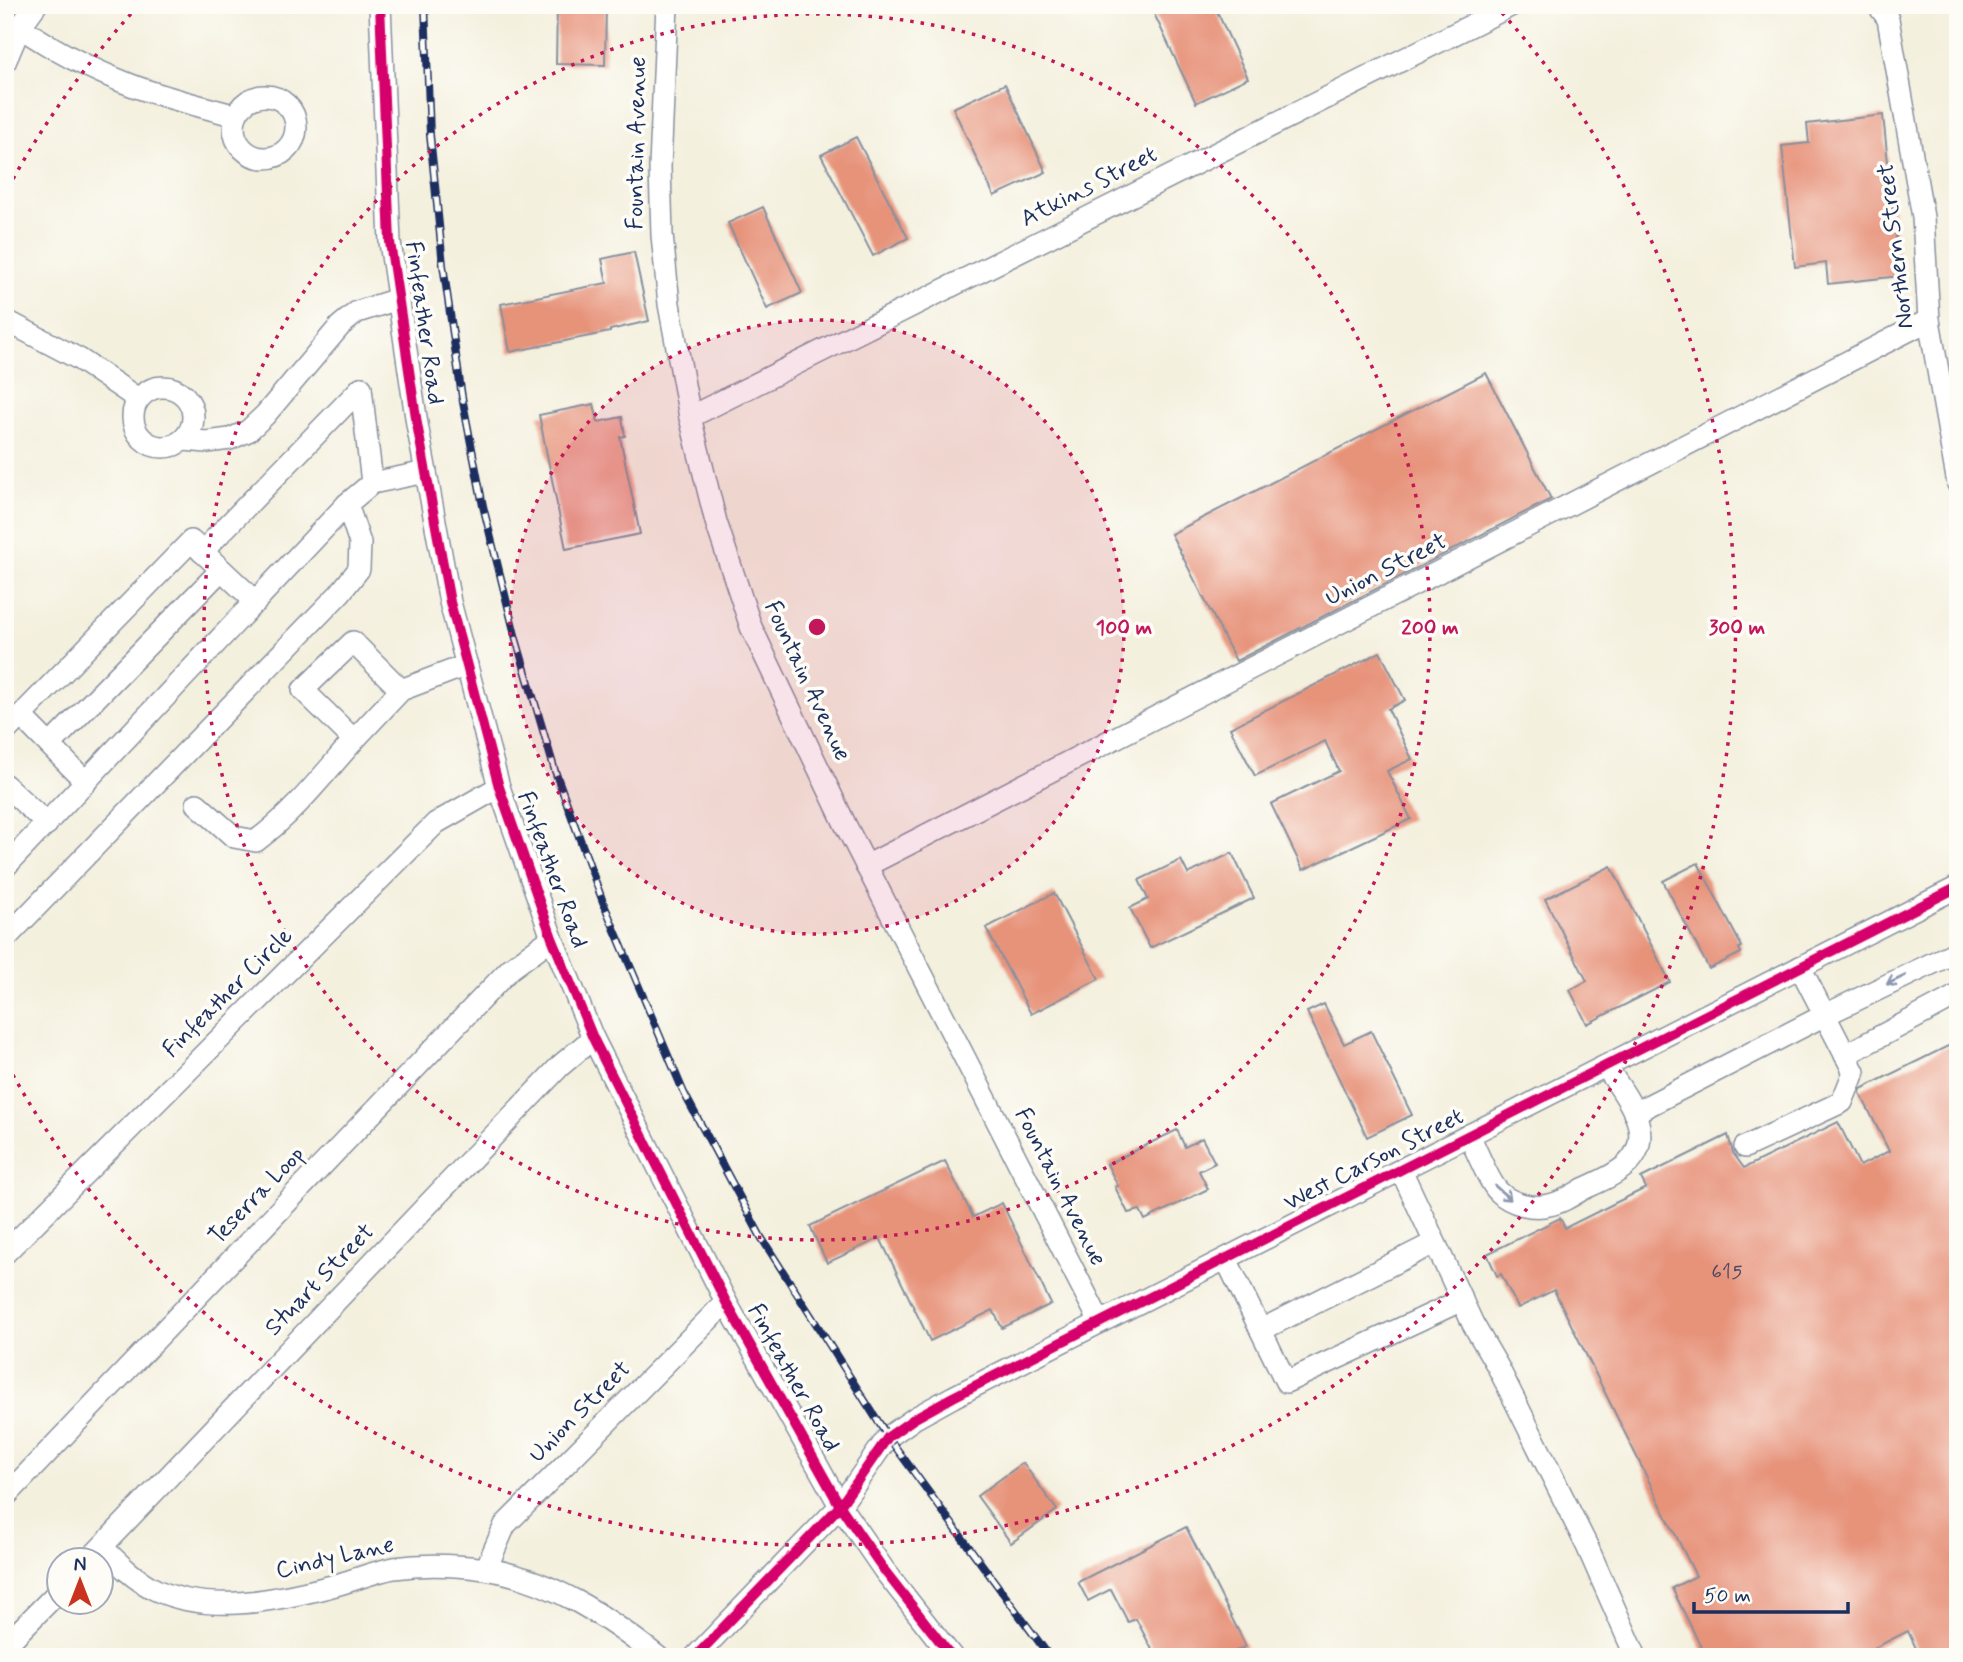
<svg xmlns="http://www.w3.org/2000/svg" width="1963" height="1662" font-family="Mynerve,sans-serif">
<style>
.building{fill:#e7937a}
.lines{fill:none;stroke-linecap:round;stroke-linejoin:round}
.minor-casing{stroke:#88909e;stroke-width:24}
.minor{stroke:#fff;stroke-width:21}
.rail-casing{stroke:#1b2f5e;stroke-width:8}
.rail{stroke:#fdfcf7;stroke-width:5;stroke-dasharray:16;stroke-linecap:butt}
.cycleway-casing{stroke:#fdfcf7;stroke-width:15}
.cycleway{stroke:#d6006c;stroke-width:10}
.oneway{stroke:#8d97ae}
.ring{fill:none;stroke:#c2185b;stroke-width:3.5;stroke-dasharray:3.5 7}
.labels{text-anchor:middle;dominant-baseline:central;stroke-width:7;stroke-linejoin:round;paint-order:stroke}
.number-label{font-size:21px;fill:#4e4865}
.street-label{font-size:24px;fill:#1b2f5e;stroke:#fdfcf7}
.centre{fill:#c2185b;stroke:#fdfcf7;stroke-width:3.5}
.ring-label{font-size:21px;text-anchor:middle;font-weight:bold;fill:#c2185b;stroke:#fdfcf7;stroke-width:7;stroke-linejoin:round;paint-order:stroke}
</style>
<rect width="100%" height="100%" fill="#fdfcf7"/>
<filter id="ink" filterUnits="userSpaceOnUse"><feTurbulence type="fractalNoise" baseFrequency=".0143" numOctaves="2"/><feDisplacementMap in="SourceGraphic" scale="14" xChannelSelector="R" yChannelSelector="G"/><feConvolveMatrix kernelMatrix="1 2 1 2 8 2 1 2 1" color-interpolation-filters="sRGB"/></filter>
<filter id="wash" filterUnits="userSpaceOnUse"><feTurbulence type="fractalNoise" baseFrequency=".00686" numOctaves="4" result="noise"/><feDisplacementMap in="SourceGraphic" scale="28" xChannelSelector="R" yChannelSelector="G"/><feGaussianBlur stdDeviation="1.57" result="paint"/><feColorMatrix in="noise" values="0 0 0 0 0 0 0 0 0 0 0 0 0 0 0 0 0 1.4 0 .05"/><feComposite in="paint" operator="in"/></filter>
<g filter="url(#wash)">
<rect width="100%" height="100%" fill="#f4f0de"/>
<g id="blocks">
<!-- building -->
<g class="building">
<polygon points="557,5 606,5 605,65 556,64"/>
<polygon points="1150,5 1214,5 1248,78 1196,103"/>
<polygon points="1005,84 1046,172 994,196 953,108"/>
<polygon points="1883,115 1900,276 1828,284 1826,263 1795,267 1782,146 1809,143 1807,124"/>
<polygon points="856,137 908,238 873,256 821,155"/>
<polygon points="763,207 802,293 767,309 728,223"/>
<polygon points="634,252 649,321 610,330 610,332 510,352 501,304 607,283 602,259"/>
<polygon points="1486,373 1551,499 1236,661 1171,534"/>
<polygon points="594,404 598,422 622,417 625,436 620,437 640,534 566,549 539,415"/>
<polygon points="1380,652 1405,700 1388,709 1412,759 1387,771 1411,819 1303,870 1271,804 1339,771 1325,741 1255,776 1230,728"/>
<polygon points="1232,853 1254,898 1150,948 1130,908 1148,899 1139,880 1181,860 1188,874"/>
<polygon points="1698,863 1742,947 1739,948 1741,953 1709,969 1663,881"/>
<polygon points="1611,866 1670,982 1587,1024 1570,990 1587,981 1545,899"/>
<polygon points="1054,893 1099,979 1031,1014 986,928"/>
<polygon points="1324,1004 1344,1044 1371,1031 1412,1115 1367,1137 1307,1012"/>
<polygon points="1958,1041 1958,1657 1920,1657 1908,1631 1856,1657 1706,1657 1672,1588 1696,1576 1554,1290 1518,1308 1501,1274 1497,1276 1487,1254 1560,1218 1565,1228 1617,1202 1646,1188 1641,1178 1728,1135 1733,1153 1744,1168 1838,1122 1860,1166 1889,1151 1860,1093 1861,1089"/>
<polygon points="1177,1130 1185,1147 1202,1138 1215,1163 1199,1171 1208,1189 1145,1220 1140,1210 1128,1213 1115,1187 1118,1186 1107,1164"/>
<polygon points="945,1161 973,1217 1002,1203 1051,1304 1002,1328 993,1310 930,1341 880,1238 827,1263 810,1226"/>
<polygon points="1023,1463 1057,1510 1011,1543 977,1496"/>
<polygon points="1186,1527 1246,1646 1225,1657 1156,1657 1136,1619 1128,1622 1111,1589 1088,1601 1078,1582"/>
</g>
</g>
</g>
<g filter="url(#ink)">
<use href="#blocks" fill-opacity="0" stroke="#88909e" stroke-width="2"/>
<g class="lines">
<defs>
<g id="minor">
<polyline points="380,5 390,242 417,424 450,602 499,787 552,938 593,1038 726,1302 840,1506 884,1570 952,1657"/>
<polyline points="667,5 660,167 662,235 669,304 690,417 716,522 751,627 846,826 1100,1322"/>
<polyline points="1878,5 1888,19 1923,217 1929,320 1958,484"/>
<path d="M20 27C55 51 92 70 131 85 165 98 201 106 236 116"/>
<polyline points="5,62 20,27 36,5"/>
<circle cx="265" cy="127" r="31"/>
<polyline points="5,320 79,359 138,399"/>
<circle cx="163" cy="417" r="30"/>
<polyline points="361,388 372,483"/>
<polyline points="690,417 1512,5"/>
<polyline points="184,440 207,442 230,439 248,431 265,415 340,326 357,312 398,299"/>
<polyline points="202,552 361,388"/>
<polyline points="401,690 354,740 303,690 353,642 401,690 467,665"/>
<polyline points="21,716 86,782"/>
<polyline points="5,732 191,541 256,602"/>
<polyline points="50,745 220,571"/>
<polyline points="5,785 47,824"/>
<path d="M197 804 234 837 256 841C294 813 323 775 354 740"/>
<polyline points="866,866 1929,320"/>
<polyline points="5,867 347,504 372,483 426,472"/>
<polyline points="5,939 340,593 359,569 360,543 347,504"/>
<polyline points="1845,1055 1958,995"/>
<polyline points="1634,1113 1825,1015 1958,951"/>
<path d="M1469 1135C1476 1149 1489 1183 1499 1192 1511 1204 1533 1209 1549 1205 1561 1203 1573 1195 1583 1189 1609 1177 1646 1164 1639 1127 1635 1106 1617 1084 1606 1066"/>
<polyline points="1745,1147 1842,1102 1854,1072 1800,967"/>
<polyline points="1401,1170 1473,1324 1498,1367 1587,1546 1636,1657"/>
<polyline points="5,1253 436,823 499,787"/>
<polyline points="1226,1259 1286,1382 1462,1300"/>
<polyline points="1261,1330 1434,1243"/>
<polyline points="5,1497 510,969 552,938"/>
<path d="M102 1547C118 1563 135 1580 156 1590 209 1614 273 1601 328 1587 350 1582 372 1572 394 1568 423 1564 456 1565 485 1569 550 1578 607 1617 658 1657"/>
<polyline points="89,1560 560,1066 593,1038"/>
<polyline points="486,1569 505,1525 726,1302"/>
<polyline points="5,1646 60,1590"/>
<polyline points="695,1657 840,1506 888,1437 915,1418 953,1397 1958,887"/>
</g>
</defs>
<!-- minor casing -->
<use href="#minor" class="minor-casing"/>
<!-- minor -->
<use href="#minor" class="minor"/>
<defs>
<polyline id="rail" points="425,5 430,135 443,265 462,397 483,506 516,639 555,771 603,902 684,1093 761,1237 888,1437 1050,1657"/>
</defs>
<!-- rail casing -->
<use href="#rail" class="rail-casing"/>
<!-- rail -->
<use href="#rail" class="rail"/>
<defs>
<g id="cycleway">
<polyline points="380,5 390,242 417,424 450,602 499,787 552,938 593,1038 726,1302 840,1506 884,1570 952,1657"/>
<polyline points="695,1657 840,1506 888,1437 915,1418 953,1397 1958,887"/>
</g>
</defs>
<!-- cycleway casing -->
<use href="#cycleway" class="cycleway-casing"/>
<!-- cycleway -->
<use href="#cycleway" class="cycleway"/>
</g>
<!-- one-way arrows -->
<defs><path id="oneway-shaft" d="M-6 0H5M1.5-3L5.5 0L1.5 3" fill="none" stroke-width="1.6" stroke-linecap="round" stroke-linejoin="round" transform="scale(1.75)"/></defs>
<g class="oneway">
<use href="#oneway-shaft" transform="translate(1896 980) rotate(154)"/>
<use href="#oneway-shaft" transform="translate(1503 1193) rotate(42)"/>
</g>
</g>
<!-- distance rings -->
<circle cx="817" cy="627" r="307" fill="#c2185b" fill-opacity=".12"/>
<g class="ring">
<circle cx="817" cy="627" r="307"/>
<circle cx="817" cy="627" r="613"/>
<path d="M8 188A920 920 0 0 1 139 5M1495 5A920 920 0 1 1 8 1066"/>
</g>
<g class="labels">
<!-- number labels -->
<g class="number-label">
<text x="1727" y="1272">615</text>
</g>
<!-- street labels -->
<g class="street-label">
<text transform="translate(637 143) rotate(-89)">Fountain Avenue</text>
<text transform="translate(1089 187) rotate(-27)">Atkins Street</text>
<text transform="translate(1896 246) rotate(-97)">Northern Street</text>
<text transform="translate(424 323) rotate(82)">Finfeather Road</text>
<text transform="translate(1386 570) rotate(-27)">Union Street</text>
<text transform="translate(807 681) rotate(65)">Fountain Avenue</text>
<text transform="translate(552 870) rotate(70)">Finfeather Road</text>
<text transform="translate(228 993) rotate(-45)">Finfeather Circle</text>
<text transform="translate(1374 1160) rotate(-27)">West Carson Street</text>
<text transform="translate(1060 1187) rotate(63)">Fountain Avenue</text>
<text transform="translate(257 1196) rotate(-46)">Teserra Loop</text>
<text transform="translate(320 1280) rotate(-46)">Stuart Street</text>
<text transform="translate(793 1378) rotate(61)">Finfeather Road</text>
<text transform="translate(580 1412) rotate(-45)">Union Street</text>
<text transform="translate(335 1558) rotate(-13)">Cindy Lane</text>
</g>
</g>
<circle cx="817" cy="627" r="10" class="centre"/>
<g class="ring-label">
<text x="1124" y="634">100 m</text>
<text x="1430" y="634">200 m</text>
<text x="1737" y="634">300 m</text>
</g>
<!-- margin -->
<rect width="1963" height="1662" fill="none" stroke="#fdfcf7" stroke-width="28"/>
<!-- north arrow -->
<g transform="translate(80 1581)"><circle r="33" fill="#fdfcf7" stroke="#a3aaba" stroke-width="2"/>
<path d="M0-5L12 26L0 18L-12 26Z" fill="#c8321e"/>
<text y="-10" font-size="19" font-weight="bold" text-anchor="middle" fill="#1b2f5e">N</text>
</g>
<!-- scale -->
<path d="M1694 1602v10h154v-10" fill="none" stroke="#1b2f5e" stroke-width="3.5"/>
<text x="1704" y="1602" font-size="21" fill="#1b2f5e" stroke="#fdfcf7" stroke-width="5" paint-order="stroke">50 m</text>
</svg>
